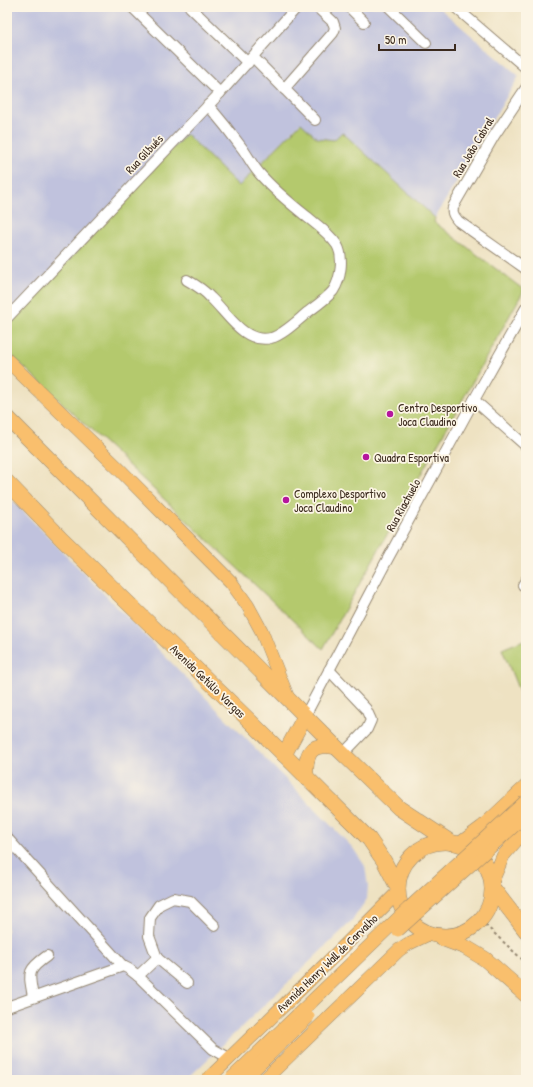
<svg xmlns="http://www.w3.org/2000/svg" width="533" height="1087" font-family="'Patrick Hand',sans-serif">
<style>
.industrial{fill:#c0c2dd}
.pitch{fill:#b4c96d;stroke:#787a46}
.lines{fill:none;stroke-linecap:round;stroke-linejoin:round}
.minor-casing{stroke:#948670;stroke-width:12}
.major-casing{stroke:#948670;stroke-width:14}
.highway-casing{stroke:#948670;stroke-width:16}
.path{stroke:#948670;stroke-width:2;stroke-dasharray:3 3;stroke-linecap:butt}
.minor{stroke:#fff;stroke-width:10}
.major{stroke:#f9bf6d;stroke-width:13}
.highway{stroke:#f9bf6d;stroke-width:15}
.major-bridge-casing{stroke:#948670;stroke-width:14;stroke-linecap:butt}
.major-bridge{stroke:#f9bf6d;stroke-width:13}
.poi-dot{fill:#b5179e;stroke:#fcf5e5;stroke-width:1.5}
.labels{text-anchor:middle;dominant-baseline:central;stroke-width:3.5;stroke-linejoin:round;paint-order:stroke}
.street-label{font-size:12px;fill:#3b2a1e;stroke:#fcf5e5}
.poi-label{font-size:12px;fill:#3b2a1e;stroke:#fcf5e5;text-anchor:start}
</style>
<rect width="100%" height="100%" fill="#fcf5e5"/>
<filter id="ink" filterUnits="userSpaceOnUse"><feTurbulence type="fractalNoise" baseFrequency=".025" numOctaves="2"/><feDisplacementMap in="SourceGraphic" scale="8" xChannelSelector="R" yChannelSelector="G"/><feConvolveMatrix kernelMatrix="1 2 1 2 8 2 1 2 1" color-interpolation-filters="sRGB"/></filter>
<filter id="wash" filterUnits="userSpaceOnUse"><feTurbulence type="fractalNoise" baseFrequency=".012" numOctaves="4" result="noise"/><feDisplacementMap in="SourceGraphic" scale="16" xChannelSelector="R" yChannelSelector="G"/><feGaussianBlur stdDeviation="0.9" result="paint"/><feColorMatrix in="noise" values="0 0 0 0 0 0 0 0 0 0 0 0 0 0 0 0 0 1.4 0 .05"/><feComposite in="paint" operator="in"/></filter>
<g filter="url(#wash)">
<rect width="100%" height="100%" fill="#eee2c2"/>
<!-- industrial -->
<g class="industrial">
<polygon points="7,7 438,7 519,76 435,218 342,132 334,140 317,138 300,123 239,186 186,134 7,327"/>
<polygon points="7,495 353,848 365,866 368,886 367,899 351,922 186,1080 7,1080"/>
</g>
<!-- pitch -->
<g class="pitch">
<polygon points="301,123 317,138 334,140 342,132 435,218 434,222 524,290 323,649 7,351 7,327 186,134 239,186"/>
<polygon points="526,639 526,700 523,701 502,649"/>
</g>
</g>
<g filter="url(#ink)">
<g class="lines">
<defs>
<g id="minor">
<polyline points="132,7 220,93"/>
<polyline points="190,7 248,63"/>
<polyline points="349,7 364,22"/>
<polyline points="389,7 426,43"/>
<polyline points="455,7 526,68"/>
<polyline points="253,57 315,120"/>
<path d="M526 88 494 136 454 205C451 211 453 215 458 221L526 269"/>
<polyline points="284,89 333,33 335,28 333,22 317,7"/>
<path d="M187 280C196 285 204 290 211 298 228 314 244 344 271 338 283 335 298 320 308 312 316 306 326 299 333 291 341 279 344 257 337 245 329 233 316 224 306 216 291 204 271 187 259 173 252 165 248 156 242 148 231 133 220 119 208 105"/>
<polyline points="7,318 220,93 297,7"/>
<polyline points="474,400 526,446"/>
<polyline points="523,585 526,580"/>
<polyline points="329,670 366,709 371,720 367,729 343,754"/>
<polyline points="305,716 386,562 474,400 526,308"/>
<polyline points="7,838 123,966"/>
<polyline points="157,958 187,983"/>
<polyline points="138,976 157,958 149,936 150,918 159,905 173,898 190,901 215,926"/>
<path d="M33 997C29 973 26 971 47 956"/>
<polyline points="7,1007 123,966 129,969 138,976 213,1049 229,1058"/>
</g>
<g id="major">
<polyline points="7,360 119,469 231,582 248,606 261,630 288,698"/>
<polyline points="459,844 482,827 526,786"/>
<polyline points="492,882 503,856 526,829"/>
<path d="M207 1080C271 1018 335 956 398 892"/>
<polyline points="264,1080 399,950 408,944 429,934"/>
</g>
<g id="highway">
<polyline points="7,417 336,747 399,808 452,843"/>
<polyline points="7,482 62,539 255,726 369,839 384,861 398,888"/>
<polyline points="284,755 305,716"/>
<path d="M306 778C305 753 310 742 336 747"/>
<circle cx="445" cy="889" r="47"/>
<polyline points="492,887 526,931"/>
<polyline points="441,938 465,947 485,959 526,995"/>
</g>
</defs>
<!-- minor casing -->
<use href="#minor" class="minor-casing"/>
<!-- major casing -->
<use href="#major" class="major-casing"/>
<!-- highway casing -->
<use href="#highway" class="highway-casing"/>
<!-- path -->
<polyline class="path" points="481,921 526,963"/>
<!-- minor -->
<use href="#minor" class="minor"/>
<!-- major -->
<use href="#major" class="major"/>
<!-- highway -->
<use href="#highway" class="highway"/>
<defs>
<g id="major-bridge">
<polyline points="398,930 526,815"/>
<polyline points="232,1078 408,909 526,801"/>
<polyline points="243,1080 308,1017"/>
</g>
</defs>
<!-- major-bridge casing -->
<use href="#major-bridge" class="major-bridge-casing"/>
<!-- major-bridge -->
<use href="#major-bridge" class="major-bridge"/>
</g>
</g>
<!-- markers -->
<g class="poi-dot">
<circle cx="390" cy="414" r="4"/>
<circle cx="366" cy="457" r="4"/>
<circle cx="286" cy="500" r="4"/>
</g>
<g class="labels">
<!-- street labels -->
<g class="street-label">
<text transform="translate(473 147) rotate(-59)">Rua João Cabral</text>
<text transform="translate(144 154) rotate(-47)">Rua Gilbués</text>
<text transform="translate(403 505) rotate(-61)">Rua Riachuelo</text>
<text transform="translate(208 681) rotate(44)">Avenida Getúlio Vargas</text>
<text transform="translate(327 963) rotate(-44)">Avenida Henry Wall de Carvalho</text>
</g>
<!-- poi labels -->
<g class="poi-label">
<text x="398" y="407">Centro Desportivo<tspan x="398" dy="14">Joca Claudino</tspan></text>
<text x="374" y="457">Quadra Esportiva</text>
<text x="294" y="493">Complexo Desportivo<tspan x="294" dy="14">Joca Claudino</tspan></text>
</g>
</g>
<!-- margin -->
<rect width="533" height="1087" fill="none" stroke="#fcf5e5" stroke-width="24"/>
<!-- scale -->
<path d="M379 44v6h76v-6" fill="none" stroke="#3b2a1e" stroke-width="2"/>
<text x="385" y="44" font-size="12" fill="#3b2a1e" stroke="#fcf5e5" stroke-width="3" paint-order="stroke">50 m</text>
</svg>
